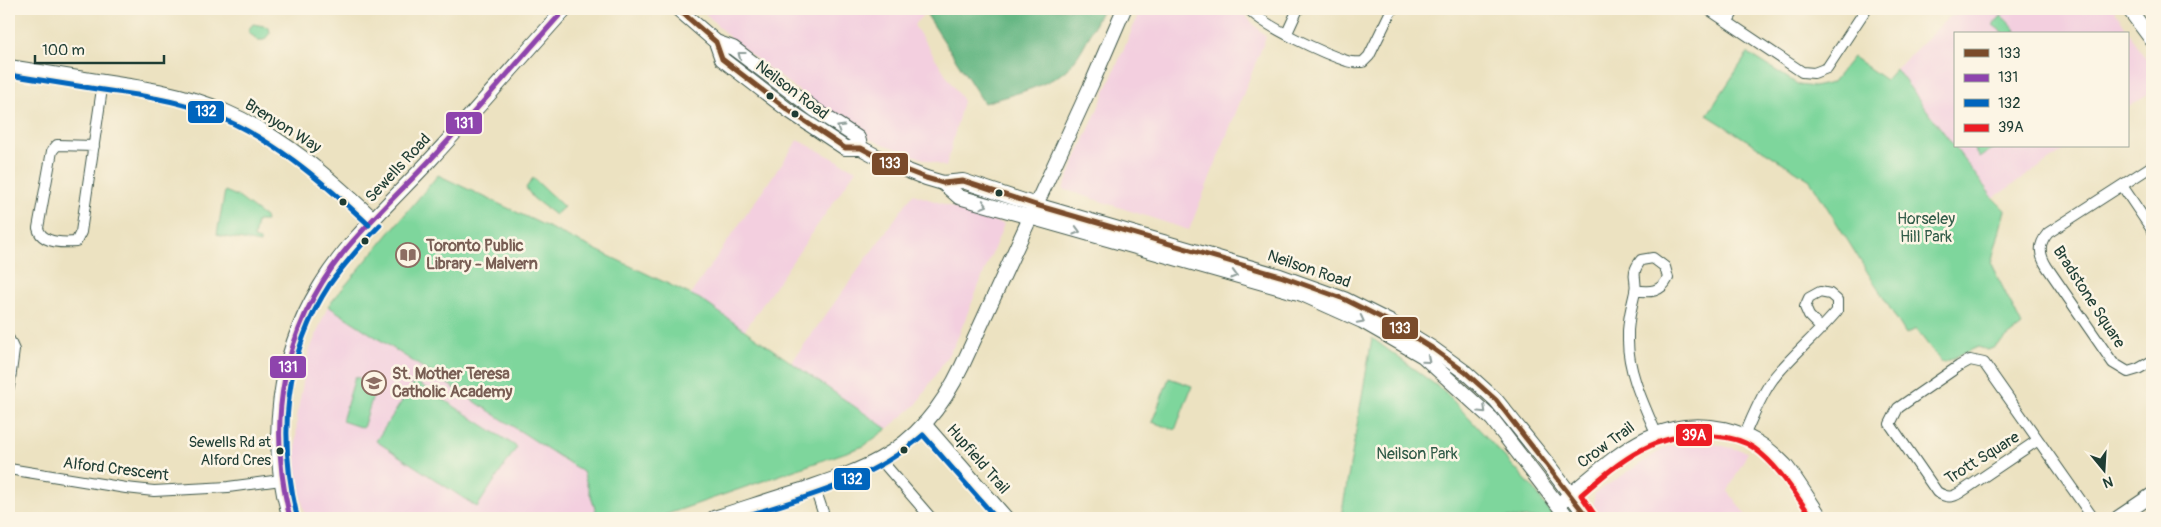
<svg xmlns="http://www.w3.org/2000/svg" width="2161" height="527" font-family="Pangolin,sans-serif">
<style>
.built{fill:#f3cfdf}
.green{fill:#7ed69c;stroke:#4e8a68}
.forest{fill:#66b784;stroke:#427a5c}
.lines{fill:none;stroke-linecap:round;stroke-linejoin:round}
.street-casing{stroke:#3e5649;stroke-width:12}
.secondary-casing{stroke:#3e5649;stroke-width:16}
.street{stroke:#fff;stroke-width:10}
.secondary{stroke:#fff;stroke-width:14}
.bus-1-casing{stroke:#fcf5e5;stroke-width:9}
.bus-2-casing{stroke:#fcf5e5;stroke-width:9}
.bus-3-casing{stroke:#fcf5e5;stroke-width:9}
.bus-4-casing{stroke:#fcf5e5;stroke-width:9}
.bus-1{stroke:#7a4b2a;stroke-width:5}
.bus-2{stroke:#8e44ad;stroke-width:5}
.bus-3{stroke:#0065bd;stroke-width:5}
.bus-4{stroke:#ed1c24;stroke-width:5}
.oneway{stroke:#8f9e9a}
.bus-dot{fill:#1f3d34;stroke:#fcf5e5;stroke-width:2}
.labels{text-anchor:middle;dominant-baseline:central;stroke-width:5;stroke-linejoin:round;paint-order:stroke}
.bus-label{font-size:15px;fill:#1f3d34;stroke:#fcf5e5;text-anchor:end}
.street-label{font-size:16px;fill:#1f3d34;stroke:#fcf5e5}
.park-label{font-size:16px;fill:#325c49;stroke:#fcf5e5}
.education-label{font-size:16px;font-weight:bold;fill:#785e54;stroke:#fcf5e5;text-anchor:start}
.line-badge{stroke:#fcf5e5;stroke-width:2}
.badge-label{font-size:14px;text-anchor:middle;font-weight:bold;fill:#fff}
</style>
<rect width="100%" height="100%" fill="#fcf5e5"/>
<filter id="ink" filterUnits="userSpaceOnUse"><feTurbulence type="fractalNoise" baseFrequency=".02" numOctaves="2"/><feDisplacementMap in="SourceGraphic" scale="10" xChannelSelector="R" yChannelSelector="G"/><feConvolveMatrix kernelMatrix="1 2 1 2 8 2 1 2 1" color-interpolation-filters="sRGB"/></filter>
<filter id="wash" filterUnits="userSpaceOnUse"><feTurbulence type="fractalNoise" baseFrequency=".0096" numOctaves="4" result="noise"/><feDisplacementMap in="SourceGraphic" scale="20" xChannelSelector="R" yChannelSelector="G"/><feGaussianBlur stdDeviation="1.12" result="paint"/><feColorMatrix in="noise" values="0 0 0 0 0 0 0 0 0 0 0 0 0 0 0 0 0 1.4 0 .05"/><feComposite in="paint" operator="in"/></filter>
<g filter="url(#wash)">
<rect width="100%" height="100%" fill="#ece2c1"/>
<!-- built -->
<g class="built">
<polygon points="701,9 928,9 914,25 963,101 946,167 856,134 735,43"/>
<polygon points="1141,9 1239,9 1266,37 1189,230 1063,189"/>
<polygon points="1983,9 2114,9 2152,69 2152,91 2127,108 2127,34 1955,34 1955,146 2071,146 1993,198 1896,69 1949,17"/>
<polygon points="798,140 856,170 744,331 690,295"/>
<polygon points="913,194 1004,224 955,344 917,404 887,429 791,363"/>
<polygon points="328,306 583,472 598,518 306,518 295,475 297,414 309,352"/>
<polygon points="1702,441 1748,452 1728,491 1748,518 1602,518 1593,505 1595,493 1666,447"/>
</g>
<!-- green -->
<g class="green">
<path d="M2001 16C2008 20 2010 26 2016 30L2014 34H2005L1993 25Z"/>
<polygon points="253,24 269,27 270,33 264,40 258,40 249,33 249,29"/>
<polygon points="1748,53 1799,85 1814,87 1832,83 1853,57 1886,80 1896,69 1993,198 2005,210 1991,264 2022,326 1993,348 1988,350 1978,347 1942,363 1916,329 1906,334 1810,180 1707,115"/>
<polygon points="1972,146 1997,146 1979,158"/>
<polygon points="438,175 700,299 887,429 864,446 656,518 598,518 583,472 328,306"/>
<polygon points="533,178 564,207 555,215 533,198 526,188"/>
<polygon points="225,191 237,196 265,217 266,221 257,221 254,238 260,240 260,243 221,236 217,234"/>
<polygon points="1372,338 1445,392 1534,489 1554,518 1341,518"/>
<polygon points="355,377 377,383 363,428 342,421"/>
<polygon points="1169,378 1192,386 1175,430 1152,422"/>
<polygon points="415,381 517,447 477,507 376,441"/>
</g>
<!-- forest -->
<path class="forest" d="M932 9H1102C1092 28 1083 54 1067 69 1048 87 1009 95 984 103L927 15Z"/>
</g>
<g filter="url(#ink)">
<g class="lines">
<defs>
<g id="street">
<path d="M1249 9C1263 26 1325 54 1347 61 1352 63 1358 62 1363 62L1369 56 1392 9"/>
<polyline points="1708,9 1802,72 1814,73 1827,68 1866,9"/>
<polyline points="1728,21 1735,9"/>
<polyline points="1287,33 1298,9"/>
<path d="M94 146 57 145 52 151 38 228C41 243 63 243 76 242L81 232 103 82"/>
<path d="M2152 166 2048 233C2038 245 2039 254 2047 267L2113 363 2128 372 2138 369 2152 361"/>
<polyline points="2123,187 2152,230"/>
<path d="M1635 290C1650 293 1661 292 1668 278L1665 267 1653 258 1641 260C1629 276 1638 277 1635 292 1631 309 1627 324 1628 341 1628 372 1644 405 1656 433"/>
<polyline points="9,339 14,350 9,387"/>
<path d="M1745 434C1753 416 1761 395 1773 379 1792 355 1817 335 1837 311V300L1830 294 1820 292 1809 298 1805 307 1809 316 1822 329"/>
<path d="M2038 440 1961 492C1952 498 1947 498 1937 492L1890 424 1898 408 1959 366 1970 360 1984 363 2093 518"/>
<polyline points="880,459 931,518"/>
<polyline points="9,469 126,488 154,491 228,487 281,480"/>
<polyline points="814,486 825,518"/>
</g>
<g id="secondary">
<polyline points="678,9 716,42 733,48 815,110 858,138 861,148"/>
<polyline points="2129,9 2152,40"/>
<polyline points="716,42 722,59 788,110 845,148 861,148 895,166 926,178 943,183 963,181 1036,205 1280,276 1344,299 1390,322 1432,348 1465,372 1496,400 1546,462 1588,518"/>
<path d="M9 67C40 72 71 77 103 82 144 88 185 94 224 111 282 136 329 177 374 220"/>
<polyline points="943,183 959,197 1302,294 1362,321 1423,356 1492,419 1568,518"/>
<polyline points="924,424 1006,518"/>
<path d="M1565 499C1614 459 1654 414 1724 429 1749 435 1767 446 1785 465 1798 481 1809 501 1821 518"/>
<path d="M290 518C267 442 278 356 319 288 346 242 395 198 431 159 476 110 520 59 565 9"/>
<path d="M714 518C743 509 772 499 802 490 828 481 855 473 880 459 917 439 944 404 962 366L1092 83 1124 9"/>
<polyline points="2118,518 2152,495"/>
</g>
</defs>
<!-- street casing -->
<use href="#street" class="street-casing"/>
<!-- secondary casing -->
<use href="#secondary" class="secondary-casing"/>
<!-- street -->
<use href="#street" class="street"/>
<!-- secondary -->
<use href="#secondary" class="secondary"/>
<defs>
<polyline id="bus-1" points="678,9 716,42 722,59 788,110 845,148 861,148 895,166 926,178 943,183 963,181 1036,205 1280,276 1344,299 1390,322 1432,348 1465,372 1496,400 1588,518"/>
<path id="bus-2" d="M290 518C267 423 281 331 343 253 370 220 402 190 431 159 477 110 520 59 565 9"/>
<g id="bus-3">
<path d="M9 75C40 80 72 85 103 90 138 95 174 100 207 112 270 136 321 180 369 225"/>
<path d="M297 516C278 436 284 354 330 284 345 263 362 244 380 225"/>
<path d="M739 518C804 498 871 481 923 435L996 518"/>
</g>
<path id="bus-4" d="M1594 514 1581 495C1621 460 1658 429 1715 436 1728 437 1743 440 1754 448 1779 466 1795 494 1812 518"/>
</defs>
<!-- bus-1 casing -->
<use href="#bus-1" class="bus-1-casing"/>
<!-- bus-2 casing -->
<use href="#bus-2" class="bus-2-casing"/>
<!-- bus-3 casing -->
<use href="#bus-3" class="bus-3-casing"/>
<!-- bus-4 casing -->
<use href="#bus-4" class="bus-4-casing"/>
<!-- bus-1 -->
<use href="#bus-1" class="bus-1"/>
<!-- bus-2 -->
<use href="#bus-2" class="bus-2"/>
<!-- bus-3 -->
<use href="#bus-3" class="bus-3"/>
<!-- bus-4 -->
<use href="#bus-4" class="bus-4"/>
</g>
<!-- one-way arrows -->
<defs><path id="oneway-chevron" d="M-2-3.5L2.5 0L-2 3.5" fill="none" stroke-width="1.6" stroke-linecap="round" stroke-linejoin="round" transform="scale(1.25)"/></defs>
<g class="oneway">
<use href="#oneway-chevron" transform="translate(741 55) rotate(-143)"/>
<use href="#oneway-chevron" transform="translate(840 128) rotate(-149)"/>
<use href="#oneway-chevron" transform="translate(984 205) rotate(16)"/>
<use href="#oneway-chevron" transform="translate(1077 231) rotate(16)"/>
<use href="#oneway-chevron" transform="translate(1234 275) rotate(16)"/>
<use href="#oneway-chevron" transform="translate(1361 320) rotate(27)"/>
<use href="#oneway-chevron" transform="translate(1427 360) rotate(39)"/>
<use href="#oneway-chevron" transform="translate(1483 410) rotate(43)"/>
</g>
</g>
<!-- icons -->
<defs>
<symbol id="library-ring" viewBox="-11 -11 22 22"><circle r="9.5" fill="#fcf5e5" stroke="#8d6e63" stroke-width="1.5"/><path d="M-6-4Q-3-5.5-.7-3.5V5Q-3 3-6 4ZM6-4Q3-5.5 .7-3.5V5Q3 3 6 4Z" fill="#8d6e63"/></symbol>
<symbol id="school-ring" viewBox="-11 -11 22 22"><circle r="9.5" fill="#fcf5e5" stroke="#8d6e63" stroke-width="1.5"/><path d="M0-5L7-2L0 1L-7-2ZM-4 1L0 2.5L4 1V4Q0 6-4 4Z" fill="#8d6e63"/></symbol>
</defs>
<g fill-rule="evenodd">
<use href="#library-ring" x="394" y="241" width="28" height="28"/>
<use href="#school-ring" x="360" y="369" width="28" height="28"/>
</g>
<!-- markers -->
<g class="bus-dot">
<circle cx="770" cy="96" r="4.5"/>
<circle cx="795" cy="114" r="4.5"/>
<circle cx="999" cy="193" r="4.5"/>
<circle cx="343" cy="202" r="4.5"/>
<circle cx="365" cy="241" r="4.5"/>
<circle cx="904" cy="450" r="4.5"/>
<circle cx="280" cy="451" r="4.5"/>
</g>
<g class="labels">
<!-- bus labels -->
<g class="bus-label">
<text x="271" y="442">Sewells Rd at<tspan x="271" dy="18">Alford Cres</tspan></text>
</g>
<!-- street labels -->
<g class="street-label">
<text transform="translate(792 90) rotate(37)">Neilson Road</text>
<text transform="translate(283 126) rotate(32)">Brenyon Way</text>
<text transform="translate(398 168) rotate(-47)">Sewells Road</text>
<text transform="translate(1309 269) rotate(19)">Neilson Road</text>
<text transform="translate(2089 297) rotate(57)">Bradstone Square</text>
<text transform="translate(1606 445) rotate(-36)">Crow Trail</text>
<text transform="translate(1982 458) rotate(-32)">Trott Square</text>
<text transform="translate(978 459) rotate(49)">Hupfield Trail</text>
<text transform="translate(116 469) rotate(7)">Alford Crescent</text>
</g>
<!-- park labels -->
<g class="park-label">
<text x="1926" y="219">Horseley<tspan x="1926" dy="18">Hill Park</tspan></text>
<text x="1417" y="454">Neilson Park</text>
</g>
<!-- education labels -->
<g class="education-label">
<text x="426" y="246">Toronto Public<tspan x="426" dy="18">Library - Malvern</tspan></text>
<text x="392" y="374">St. Mother Teresa<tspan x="392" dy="18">Catholic Academy</tspan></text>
</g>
</g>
<g class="line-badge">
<rect x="187" y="100" width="38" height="24" rx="5" fill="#0065bd"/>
<rect x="445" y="111" width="38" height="24" rx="5" fill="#8e44ad"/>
<rect x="871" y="152" width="38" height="24" rx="5" fill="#7a4b2a"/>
<rect x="1381" y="316" width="38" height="24" rx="5" fill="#7a4b2a"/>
<rect x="269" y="355" width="38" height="24" rx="5" fill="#8e44ad"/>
<rect x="1675" y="423" width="38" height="24" rx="5" fill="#ed1c24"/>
<rect x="833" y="467" width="38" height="24" rx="5" fill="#0065bd"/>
</g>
<g class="badge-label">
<text x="206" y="116">132</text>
<text x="464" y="128">131</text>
<text x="890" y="168">133</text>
<text x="1400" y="333">133</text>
<text x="288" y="372">131</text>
<text x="1694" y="440">39A</text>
<text x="852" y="484">132</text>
</g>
<!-- margin -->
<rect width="2161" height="527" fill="none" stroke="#fcf5e5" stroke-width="30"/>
<!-- legend -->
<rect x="1954" y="32" width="175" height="115" fill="#fcf5e5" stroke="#a4ab9e"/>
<rect x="1964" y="49" width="25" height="8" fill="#7a4b2a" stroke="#a4ab9e"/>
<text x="1998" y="58" font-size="15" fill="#1f3d34">133</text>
<rect x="1964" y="74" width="25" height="8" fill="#8e44ad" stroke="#a4ab9e"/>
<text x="1998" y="82" font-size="15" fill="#1f3d34">131</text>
<rect x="1964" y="99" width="25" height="8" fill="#0065bd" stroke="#a4ab9e"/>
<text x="1998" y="108" font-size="15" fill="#1f3d34">132</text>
<rect x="1964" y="124" width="25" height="8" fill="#ed1c24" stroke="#a4ab9e"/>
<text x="1998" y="132" font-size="15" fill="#1f3d34">39A</text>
<!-- north arrow -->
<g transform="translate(2104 470) rotate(162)" stroke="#fcf5e5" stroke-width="4" paint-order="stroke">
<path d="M0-4L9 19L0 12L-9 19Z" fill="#1f3d34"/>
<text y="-8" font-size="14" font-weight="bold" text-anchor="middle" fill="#1f3d34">N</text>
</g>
<!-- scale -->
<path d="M35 55v8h129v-8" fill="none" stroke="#1f3d34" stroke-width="2.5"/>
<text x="42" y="55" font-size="15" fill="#1f3d34" stroke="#fcf5e5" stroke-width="4" paint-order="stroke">100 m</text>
</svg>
